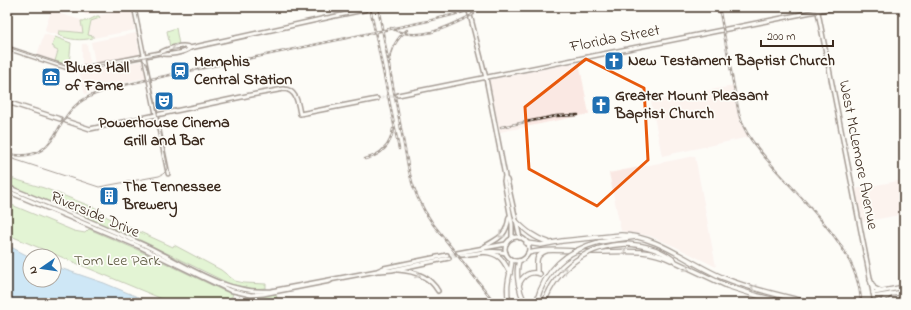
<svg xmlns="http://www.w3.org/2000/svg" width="911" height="310" font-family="'Indie Flower',sans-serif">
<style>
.built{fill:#fae8e3}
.green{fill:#c3eca8;stroke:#7f8b63}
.water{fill:#95cef4;stroke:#718c9e}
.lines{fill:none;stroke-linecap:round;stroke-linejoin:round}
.minor-tunnel{stroke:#d6d2cc;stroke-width:2.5;stroke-dasharray:2.5 1;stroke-linecap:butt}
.major-tunnel{stroke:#d6d2cc;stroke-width:3;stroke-dasharray:3 1.5;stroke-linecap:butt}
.minor-casing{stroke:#3b2a1e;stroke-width:5.5}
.major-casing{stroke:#3b2a1e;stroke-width:6}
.highway-casing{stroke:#3b2a1e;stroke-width:6}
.minor{stroke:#fdfcf7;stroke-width:2.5}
.major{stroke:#fdfcf7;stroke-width:3}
.highway{stroke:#fdfcf7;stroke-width:3.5}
.tram{stroke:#3b2a1e;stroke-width:1}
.rail-casing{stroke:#3b2a1e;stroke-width:2.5}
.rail{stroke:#fdfcf7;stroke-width:1;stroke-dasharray:3;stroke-linecap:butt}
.highway-bridge-casing{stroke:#3b2a1e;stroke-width:6;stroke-linecap:butt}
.highway-bridge{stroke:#fdfcf7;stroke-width:3.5}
.oneway{stroke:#9c938a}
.marked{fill:none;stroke:#e8590c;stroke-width:3;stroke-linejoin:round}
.labels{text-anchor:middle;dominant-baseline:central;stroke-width:3.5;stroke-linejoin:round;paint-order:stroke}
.street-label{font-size:16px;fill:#3b2a1e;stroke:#fdfcf7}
.poi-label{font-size:16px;font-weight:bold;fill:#3b2a1e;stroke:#fdfcf7;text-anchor:start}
.park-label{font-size:16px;fill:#5d5a40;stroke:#fdfcf7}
</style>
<rect width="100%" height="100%" fill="#fdfcf7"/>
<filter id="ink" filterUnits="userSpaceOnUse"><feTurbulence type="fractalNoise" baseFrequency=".025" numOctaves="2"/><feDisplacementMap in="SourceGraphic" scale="8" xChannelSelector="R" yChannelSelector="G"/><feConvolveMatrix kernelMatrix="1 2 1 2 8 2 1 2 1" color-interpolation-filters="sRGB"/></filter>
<g filter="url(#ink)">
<!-- built -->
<g class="built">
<polygon points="83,7 125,7 85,15"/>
<polygon points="130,9 132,11 135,30 93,38 93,36 87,35 91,21 99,16 97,16"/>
<polygon points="51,11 81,20 88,20 81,21 83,33 59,31 58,35 46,32 45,29"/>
<polygon points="136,33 140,55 97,64 95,63 91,42"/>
<polygon points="44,34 55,37 52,46 58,51 55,61 37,55"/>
<polygon points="82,44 87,44 90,63 89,65 82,66"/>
<polygon points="141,61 142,61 146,78 115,84 85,94 80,75 81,72"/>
<polygon points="579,62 589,114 500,132 489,80"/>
<polygon points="733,86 740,120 749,137 662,156 651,101"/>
<polygon points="695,156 716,267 674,246 650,236 621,231 609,173"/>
<polygon points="904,180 904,214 863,222 861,219 854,189"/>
</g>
<!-- green -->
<g class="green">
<path d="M97 16H99L100 18 91 21 88 35 93 36V38C80 41 71 40 58 35L59 31C67 31 75 32 83 33L81 21H87Z"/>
<polygon points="176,28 179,45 170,47 167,31"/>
<polygon points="55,37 71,43 69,65 55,61 58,51 54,49 54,47 52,46"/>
<polygon points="7,177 44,188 98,209 107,217 173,247 174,245 221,270 235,281 244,283 266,284 266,288 254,289 230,284 142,241 7,185"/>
<polygon points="7,203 74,231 85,233 89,229 138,250 222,290 233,293 230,303 172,303 11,236 7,234"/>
<polygon points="276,294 278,303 246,303 256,296"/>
</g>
<!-- water -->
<polygon class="water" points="7,245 30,257 30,280 54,280 54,266 104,283 152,303 7,303"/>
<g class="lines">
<!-- minor-tunnel -->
<polyline class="minor-tunnel" points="365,10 380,8"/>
<!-- major-tunnel -->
<g class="major-tunnel">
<polyline points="377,99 398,95"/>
<polyline points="447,255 457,253"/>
<polyline points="449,258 461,255"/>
</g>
<defs>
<g id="minor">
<polyline points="134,7 168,174"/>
<polyline points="380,8 384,7"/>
<polyline points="326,18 365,10"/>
</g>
<g id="major">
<polyline points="468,7 486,78 505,176 504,181 512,224 512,238"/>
<polyline points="817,7 875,303"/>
<path d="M7 48 65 67 79 69 160 53C166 49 184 43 190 48"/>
<path d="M160 53C167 56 185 53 190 48L326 18"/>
<polyline points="398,95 837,7"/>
<polyline points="7,102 60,119"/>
<path d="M66 121 90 129 251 95 284 89C297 90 298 104 300 114L377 99"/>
<polyline points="505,178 507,180 520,238"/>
<path d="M7 187C53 205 99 225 144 245 185 264 224 295 271 291L377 271 384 268 447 255"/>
<polyline points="7,191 138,246 229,290 251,295 263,294 330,281"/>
<circle cx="517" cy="249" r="12"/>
<path d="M482 248C498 238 506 238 509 217"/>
<polyline points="457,253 506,244"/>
<path d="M461 255C475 254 492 249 506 253"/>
<path d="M398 270C414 271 430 277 438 291"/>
<polyline points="379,271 392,270 449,258"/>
</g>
<g id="highway">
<path d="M515 220C525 230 534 238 548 242"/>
<polyline points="599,242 636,237"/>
<path d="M526 243 541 245 562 241 621 235C657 235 691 265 724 278 752 290 782 295 810 303"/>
<path d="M626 244C644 245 663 250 676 262L727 286 758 296 788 303"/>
<path d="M484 252C501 254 503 260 510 273"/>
<path d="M528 253C548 248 570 251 590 252 618 253 644 247 671 260"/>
<path d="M519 261C515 274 519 291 525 303"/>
<path d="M537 271C537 260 535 256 546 251"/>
<polyline points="870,280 874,288 880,291"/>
<path d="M519 285C522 276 530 270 540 274"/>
<polyline points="873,293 904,287"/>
<polyline points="874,297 904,292"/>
<path d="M509 303C505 284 510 278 512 260"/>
<polyline points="882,303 884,299 891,294"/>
</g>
</defs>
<!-- minor casing -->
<use href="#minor" class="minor-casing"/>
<!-- major casing -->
<use href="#major" class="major-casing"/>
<!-- highway casing -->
<use href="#highway" class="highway-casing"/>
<!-- minor -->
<use href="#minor" class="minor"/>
<!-- major -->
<use href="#major" class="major"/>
<!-- highway -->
<use href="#highway" class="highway"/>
<!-- tram -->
<g class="tram">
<polyline points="7,47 65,66 78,68 119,62 186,49"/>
<path d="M7 157 99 187 159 176C164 174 168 171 167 164L148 67C146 61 141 58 135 59"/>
</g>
<defs>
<g id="rail">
<polyline points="370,7 399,149"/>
<path d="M378 7 409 171C413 190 421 207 433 224L495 303"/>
<path d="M719 7 739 114C744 133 757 148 770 163 803 202 860 249 861 303"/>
<path d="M391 28C418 44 450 26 474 14"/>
<path d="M390 61C391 48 397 38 407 30"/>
<polyline points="501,127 556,116 578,115"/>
<path d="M7 154C60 164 51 120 83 100 101 89 130 84 151 79L428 21 484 7"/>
<path d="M365 159C381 155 391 146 393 129"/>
</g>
</defs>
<!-- rail casing -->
<use href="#rail" class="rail-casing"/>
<!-- rail -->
<use href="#rail" class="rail"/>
<defs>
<g id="highway-bridge">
<path d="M536 303C545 269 566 251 599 242"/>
<path d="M544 303C557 267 588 245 626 244"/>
</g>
</defs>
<!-- highway-bridge casing -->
<use href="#highway-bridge" class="highway-bridge-casing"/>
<!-- highway-bridge -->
<use href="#highway-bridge" class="highway-bridge"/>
</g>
<!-- one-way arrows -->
<defs><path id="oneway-chevron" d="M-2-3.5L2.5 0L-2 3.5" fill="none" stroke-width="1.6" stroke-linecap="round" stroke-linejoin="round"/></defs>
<g class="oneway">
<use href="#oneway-chevron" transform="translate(175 48) rotate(168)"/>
<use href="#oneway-chevron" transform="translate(501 235) rotate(139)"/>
<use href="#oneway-chevron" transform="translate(623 251) rotate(3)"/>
<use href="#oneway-chevron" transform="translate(687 268) rotate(26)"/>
<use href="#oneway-chevron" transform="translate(564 270) rotate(-47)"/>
<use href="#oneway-chevron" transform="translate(418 275) rotate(22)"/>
<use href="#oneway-chevron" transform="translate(754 288) rotate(-165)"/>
</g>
</g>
<!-- marked area -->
<path d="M0 0H911V310H0ZM586 59 644 88 648 160 597 206 529 169 525 107Z" fill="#fdfcf7" fill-opacity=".55" fill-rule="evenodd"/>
<path class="marked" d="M586 59 644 88 648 160 597 206 529 169 525 107Z"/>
<!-- icons -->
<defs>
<symbol id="church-square" viewBox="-11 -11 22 22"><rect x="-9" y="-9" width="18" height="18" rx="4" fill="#1f6fb2" stroke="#fdfcf7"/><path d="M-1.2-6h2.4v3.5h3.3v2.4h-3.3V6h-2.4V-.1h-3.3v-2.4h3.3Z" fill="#fff"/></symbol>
<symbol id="station-square" viewBox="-11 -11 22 22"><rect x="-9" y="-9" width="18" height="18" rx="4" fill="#1f6fb2" stroke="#fdfcf7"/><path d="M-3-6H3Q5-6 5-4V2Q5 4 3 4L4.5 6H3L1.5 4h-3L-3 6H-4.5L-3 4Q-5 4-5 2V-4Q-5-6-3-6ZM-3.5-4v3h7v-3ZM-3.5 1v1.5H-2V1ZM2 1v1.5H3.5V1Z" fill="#fff"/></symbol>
<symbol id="museum-square" viewBox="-11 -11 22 22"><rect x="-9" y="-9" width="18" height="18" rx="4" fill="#1f6fb2" stroke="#fdfcf7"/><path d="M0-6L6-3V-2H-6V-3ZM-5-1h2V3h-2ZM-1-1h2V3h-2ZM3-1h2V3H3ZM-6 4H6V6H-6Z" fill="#fff"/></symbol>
<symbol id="theatre-square" viewBox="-11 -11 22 22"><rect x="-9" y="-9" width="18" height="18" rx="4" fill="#1f6fb2" stroke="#fdfcf7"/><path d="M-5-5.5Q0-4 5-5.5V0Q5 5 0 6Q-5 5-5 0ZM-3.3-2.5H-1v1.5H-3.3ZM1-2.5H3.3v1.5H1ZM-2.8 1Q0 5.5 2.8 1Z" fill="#fff"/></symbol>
<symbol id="building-square" viewBox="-11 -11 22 22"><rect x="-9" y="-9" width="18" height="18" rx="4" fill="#1f6fb2" stroke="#fdfcf7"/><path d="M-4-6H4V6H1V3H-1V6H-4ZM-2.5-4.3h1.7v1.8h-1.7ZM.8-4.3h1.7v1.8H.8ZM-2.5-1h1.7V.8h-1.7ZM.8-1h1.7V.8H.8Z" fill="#fff"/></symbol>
</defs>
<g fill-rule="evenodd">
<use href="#church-square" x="603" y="50" width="22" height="22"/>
<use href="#station-square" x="169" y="60" width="22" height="22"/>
<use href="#museum-square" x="40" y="66" width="22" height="22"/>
<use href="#theatre-square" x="153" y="90" width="22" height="22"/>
<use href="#church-square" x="590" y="94" width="22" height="22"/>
<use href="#building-square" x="98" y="185" width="22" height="22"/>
</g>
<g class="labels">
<!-- street labels -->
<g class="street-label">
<text transform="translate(615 39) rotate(-11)">Florida Street</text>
<text transform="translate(858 155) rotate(79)">West McLemore Avenue</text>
<text transform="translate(95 215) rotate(23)">Riverside Drive</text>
</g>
<!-- poi labels -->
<g class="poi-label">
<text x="628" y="61">New Testament Baptist Church</text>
<text x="194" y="62">Memphis<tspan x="194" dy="18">Central Station</tspan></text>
<text x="65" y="68">Blues Hall<tspan x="65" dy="18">of Fame</tspan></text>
<text x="615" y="96">Greater Mount Pleasant<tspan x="615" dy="18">Baptist Church</tspan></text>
<text x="164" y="123" text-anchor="middle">Powerhouse Cinema<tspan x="164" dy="18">Grill and Bar</tspan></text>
<text x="123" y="187">The Tennessee<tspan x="123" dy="18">Brewery</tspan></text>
</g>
<!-- park labels -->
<g class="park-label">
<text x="117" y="261">Tom Lee Park</text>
</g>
</g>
<!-- margin -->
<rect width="911" height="310" fill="none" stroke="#fdfcf7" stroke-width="24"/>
<rect x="12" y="12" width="887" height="286" fill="none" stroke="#3b2a1e" stroke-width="1.5" filter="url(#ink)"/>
<!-- north arrow -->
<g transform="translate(42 268) rotate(257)"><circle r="19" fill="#fdfcf7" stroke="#afa8a0"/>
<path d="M0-3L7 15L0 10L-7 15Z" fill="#1f6fb2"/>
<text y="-6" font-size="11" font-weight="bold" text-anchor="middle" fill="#3b2a1e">N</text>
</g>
<!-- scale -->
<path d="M761 40v6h72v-6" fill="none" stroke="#3b2a1e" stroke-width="2"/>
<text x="767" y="40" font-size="12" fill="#3b2a1e" stroke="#fdfcf7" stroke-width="3" paint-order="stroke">200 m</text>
</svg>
